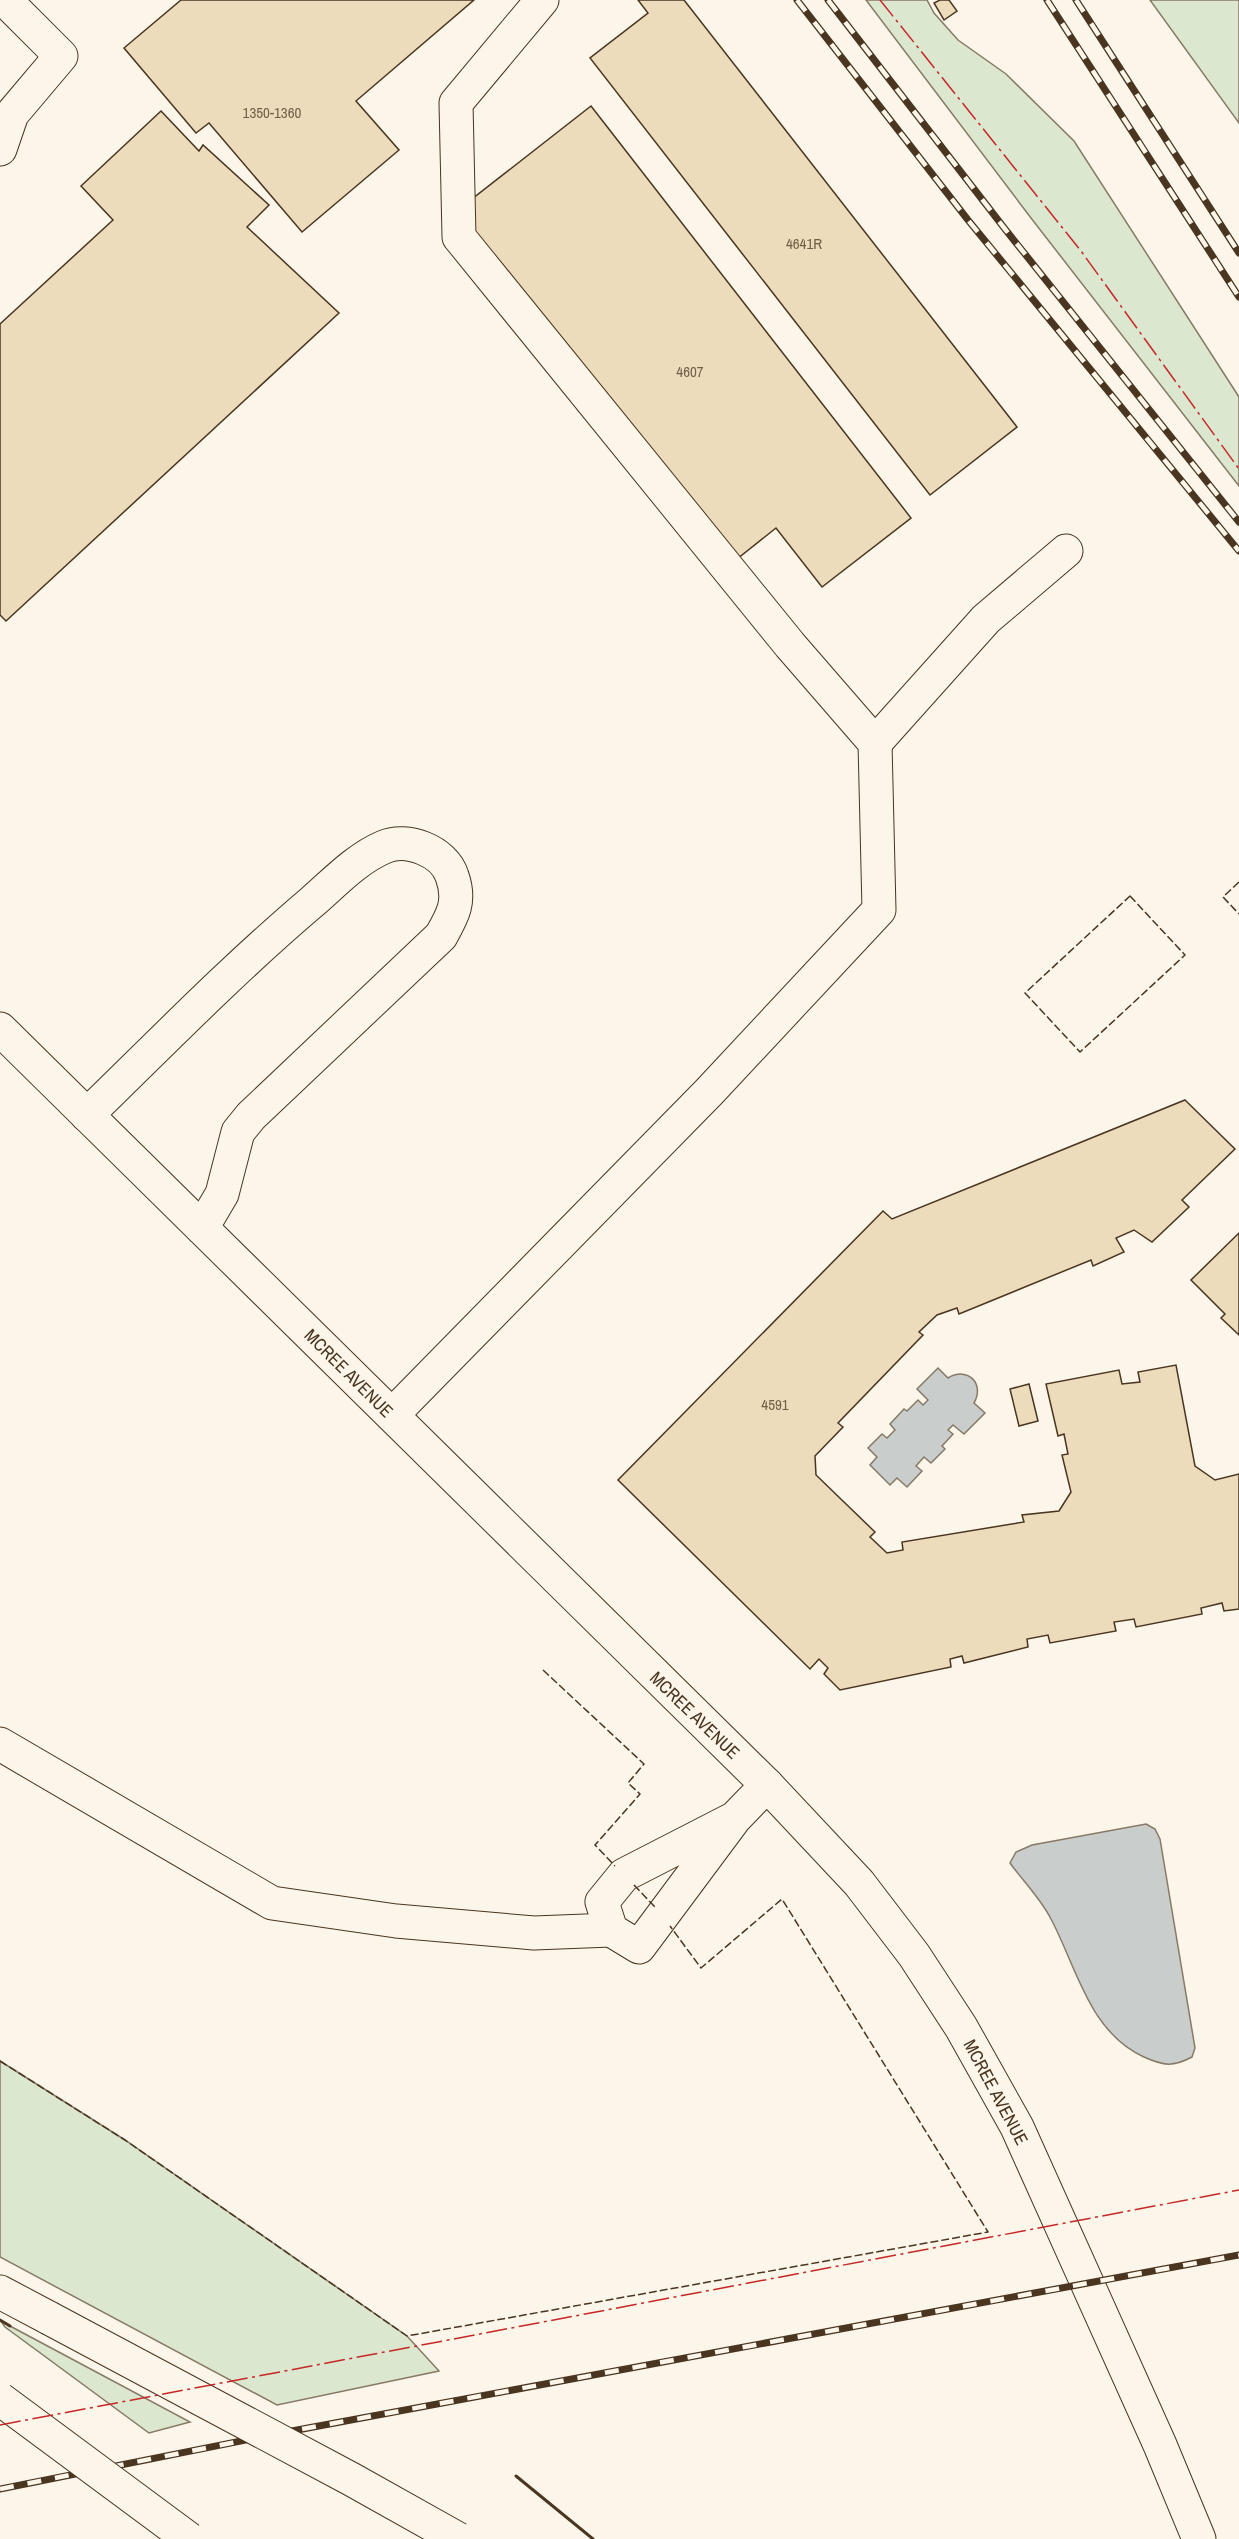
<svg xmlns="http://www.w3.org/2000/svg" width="1239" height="2539" font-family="'Archivo Narrow',sans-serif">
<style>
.green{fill:#dce7d0;stroke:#887966;stroke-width:1.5}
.water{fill:#c9cecd;stroke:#887966;stroke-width:1.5}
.building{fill:#ecdcbc;stroke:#4a3520;stroke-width:1.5}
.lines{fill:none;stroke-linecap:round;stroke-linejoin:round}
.minor-casing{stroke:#4a3520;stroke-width:35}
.major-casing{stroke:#4a3520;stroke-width:35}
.highway-casing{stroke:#4a3520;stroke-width:35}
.minor{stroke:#fbf6e9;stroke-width:33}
.major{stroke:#fbf6e9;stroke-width:33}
.highway{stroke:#fbf6e9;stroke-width:33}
.rail-casing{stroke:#4a3520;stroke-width:7}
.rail{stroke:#fbf6e9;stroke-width:4.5;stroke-dasharray:14;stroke-linecap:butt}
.highway-bridge-casing{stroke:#4a3520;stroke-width:35;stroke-linecap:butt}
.highway-bridge{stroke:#fbf6e9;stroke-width:33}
.fence{stroke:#4a3520;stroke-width:1.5;stroke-dasharray:8 3;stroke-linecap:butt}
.wall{stroke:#4a3520;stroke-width:3}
.power{stroke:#c62828;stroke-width:1.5;stroke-dasharray:21 4.5 3 4.5;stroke-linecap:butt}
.labels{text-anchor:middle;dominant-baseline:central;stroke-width:4.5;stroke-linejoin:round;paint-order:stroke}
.number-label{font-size:15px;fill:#725f47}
.street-label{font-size:18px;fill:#4a3520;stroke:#fbf6e9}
</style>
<rect width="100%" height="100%" fill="#fbf6e9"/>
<!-- green -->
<g class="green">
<polygon points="866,0 927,0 934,13 958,40 1006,74 1074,141 1239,397 1239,486 1031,218"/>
<polygon points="1150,0 1239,0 1239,123"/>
<polygon points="0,2061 125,2140 407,2336 439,2371 277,2405 0,2257"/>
<polygon points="0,2320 10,2326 190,2422 149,2433 5,2327"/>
</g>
<!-- water -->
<g class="water">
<path d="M938 1368 948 1378C968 1366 985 1384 974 1403L985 1413 964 1434 953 1425 948 1430 953 1434 942 1446 945 1449 931 1463 924 1457 916 1466 922 1471 907 1487 897 1478 890 1485 870 1465 877 1457 868 1448 882 1434 887 1438 895 1430 890 1424 904 1409 907 1411 918 1400 923 1405 928 1400 917 1389Z"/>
<path d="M1146 1824 1155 1829 1160 1839 1195 2048 1192 2057C1173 2067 1164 2066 1144 2057 1089 2032 1077 1968 1051 1919 1041 1899 1023 1881 1010 1863L1016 1852 1032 1845Z"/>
</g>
<!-- building -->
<g class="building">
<polygon points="181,0 474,0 356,101 399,150 302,232 209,123 196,133 124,48"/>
<polygon points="638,0 684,0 1017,427 930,495 590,58 648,13"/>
<polygon points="940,0 949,0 957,11 944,20 934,3"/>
<polygon points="591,106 911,518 822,587 776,528 732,563 468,224 472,199"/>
<polygon points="161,111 199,151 203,145 269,205 247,227 339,313 6,621 0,615 0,324 113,220 81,186"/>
<polygon points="1185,1100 1235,1149 1182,1200 1189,1207 1152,1242 1134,1230 1116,1238 1124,1252 1093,1266 1091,1260 959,1314 957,1308 937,1315 919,1332 923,1335 838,1423 843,1427 815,1456 816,1475 875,1532 870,1537 887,1553 903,1550 902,1542 1024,1522 1022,1515 1059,1511 1071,1492 1062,1455 1068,1454 1064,1434 1058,1436 1046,1384 1119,1370 1122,1384 1140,1382 1138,1372 1176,1365 1195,1466 1215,1480 1239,1474 1239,1609 1224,1611 1222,1603 1201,1608 1202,1614 1136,1627 1134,1619 1114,1622 1116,1631 1050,1643 1048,1635 1027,1639 1028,1647 964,1663 962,1656 950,1659 951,1667 840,1690 824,1674 828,1668 819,1659 810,1669 618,1480 883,1211 892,1219"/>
<polygon points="1239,1233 1239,1335 1221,1318 1225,1314 1191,1280"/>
<polygon points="1029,1384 1038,1421 1019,1426 1010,1389"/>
</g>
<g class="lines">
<defs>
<g id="minor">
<polyline points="0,149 12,114 61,56 5,0"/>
<polyline points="875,743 986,619 1066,551"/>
<path d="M87 1115C161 1043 233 969 312 902 334 883 356 859 384 847 407 837 444 851 452 876 461 901 453 915 441 936L251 1116 238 1132 222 1194 202 1228"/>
<polyline points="392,1415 709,1092 879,910 875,743 790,645 459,237 456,103 542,0"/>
<polyline points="0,1744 272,1903 396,1921 534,1933 611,1930"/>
<polyline points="735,1818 624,1875 602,1902 611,1930 639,1947 735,1818 767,1785"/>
</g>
<polyline id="major" points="0,1029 767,1785 859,1883 914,1955 961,2027 1017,2127 1160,2445 1199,2539"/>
<polyline id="highway" points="0,2292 49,2318"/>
</defs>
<!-- minor casing -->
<use href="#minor" class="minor-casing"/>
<!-- major casing -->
<use href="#major" class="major-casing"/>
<!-- highway casing -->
<use href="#highway" class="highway-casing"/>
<!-- minor -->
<use href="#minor" class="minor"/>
<!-- major -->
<use href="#major" class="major"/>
<!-- highway -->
<use href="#highway" class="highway"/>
<defs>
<g id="rail">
<polyline points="797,0 968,220 1239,551"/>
<polyline points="828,0 1005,229 1239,522"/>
<polyline points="1047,0 1239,297"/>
<polyline points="1076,0 1239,253"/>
<polyline points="0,2489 281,2433 1239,2255"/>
</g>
</defs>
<!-- rail casing -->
<use href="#rail" class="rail-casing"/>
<!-- rail -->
<use href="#rail" class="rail"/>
<defs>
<g id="highway-bridge">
<polyline points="49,2318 351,2479 458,2539"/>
<polyline points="0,2399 189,2539"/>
</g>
</defs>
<!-- highway-bridge casing -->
<use href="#highway-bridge" class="highway-bridge-casing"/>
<!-- highway-bridge -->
<use href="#highway-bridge" class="highway-bridge"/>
<!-- fence -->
<g class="fence">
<polyline points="1239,882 1223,897 1239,914"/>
<polygon points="1130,896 1185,955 1080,1052 1025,993"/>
<polyline points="543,1670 644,1764 628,1783 640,1794 595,1845 615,1866"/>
<polyline points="634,1885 655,1907"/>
<polyline points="0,2061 125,2140 407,2336 988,2232 782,1899 701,1968 670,1926"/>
</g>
<!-- wall -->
<g class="wall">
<polyline points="0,2320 10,2326"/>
<polyline points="516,2476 593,2539"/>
</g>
<!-- power -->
<g class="power">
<polyline points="880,0 1081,251 1239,469"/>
<polyline points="0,2425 1239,2190"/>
</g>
</g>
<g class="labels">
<!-- number labels -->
<g class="number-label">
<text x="272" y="112">1350-1360</text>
<text x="804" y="243">4641R</text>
<text x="690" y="371">4607</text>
<text x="775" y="1404">4591</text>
</g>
<!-- street labels -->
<g class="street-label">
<text transform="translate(349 1373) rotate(45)">MCREE AVENUE</text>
<text transform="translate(695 1715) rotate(44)">MCREE AVENUE</text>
<text transform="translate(996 2092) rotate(62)">MCREE AVENUE</text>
</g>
</g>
</svg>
